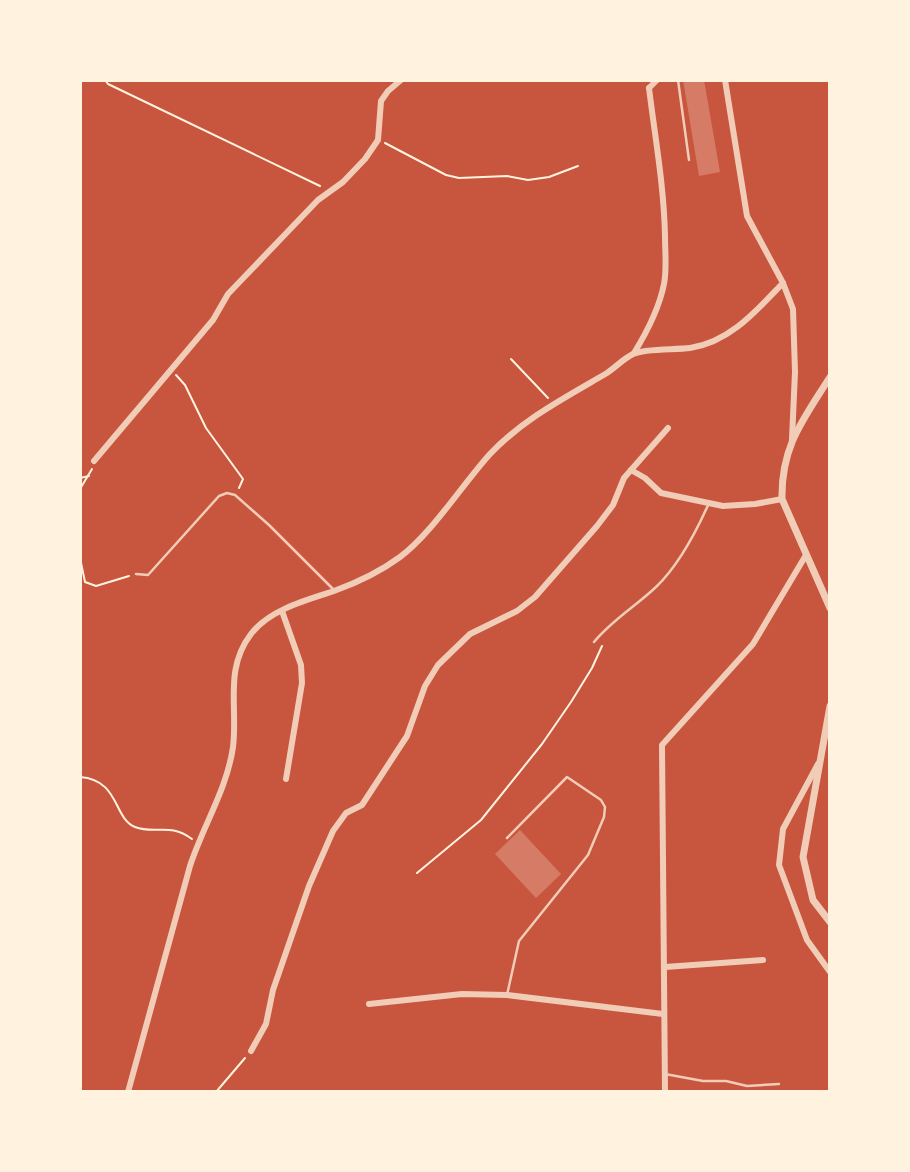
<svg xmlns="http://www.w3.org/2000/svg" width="910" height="1172" font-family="'Alegreya Sans',sans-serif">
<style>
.building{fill:#d67c66}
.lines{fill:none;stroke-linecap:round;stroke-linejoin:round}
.path{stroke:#fff3e0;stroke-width:2}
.service{stroke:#f1ccb7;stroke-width:2.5}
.minor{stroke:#f1ccb7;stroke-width:6}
.tertiary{stroke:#f1ccb7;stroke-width:7}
</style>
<rect width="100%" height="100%" fill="#c8553d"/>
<!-- building -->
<g class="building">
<polygon points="683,80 704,80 720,172 699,176"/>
<polygon points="520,830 561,874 536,898 495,854"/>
</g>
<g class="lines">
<!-- path -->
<g class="path">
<polyline points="105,80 108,84 320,186"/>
<polyline points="385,143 446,175 459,178 507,176 528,180 549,177 578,166"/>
<polyline points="511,359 548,398"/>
<polyline points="176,375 185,385 206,428 243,479 239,488"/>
<polyline points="80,478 89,476"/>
<polyline points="80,489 92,469"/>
<polyline points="80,558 85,582 96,586 129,576"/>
<path d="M80 777C120 780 113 818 135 827 156 835 169 822 192 839"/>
<polyline points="417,873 481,820 542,744 571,702 592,668 602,646"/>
<polyline points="216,1092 245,1058"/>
</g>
<!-- service -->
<g class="service">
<polyline points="678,80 689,160"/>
<polyline points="136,574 148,575 219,496 227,493 235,495 269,525 335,591"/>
<path d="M594 642C612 620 636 606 656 587 678 566 697 530 709 503"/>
<polyline points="507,838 567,777 601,800 605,807 604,817 588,855 519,941 507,995"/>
<polyline points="665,1074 703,1081 726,1081 747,1086 779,1084"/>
</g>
<!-- minor -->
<g class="minor">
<polyline points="725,80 747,216 783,283 793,309 795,372 792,439"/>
<polyline points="649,88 657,80"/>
<path d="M634 353C647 332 659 309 664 284 667 269 665 252 665 236 664 186 655 137 649 88"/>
<polyline points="94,461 213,320 228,294 318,200 343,182 365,159 378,140 381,101 388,91 401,80"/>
<polyline points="631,470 645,478 661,493 723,506 755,504 782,499"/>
<polyline points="282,611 301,665 302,683 286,779"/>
<polyline points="818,764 783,829 779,865 807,940 830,972"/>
<polyline points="665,967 763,960"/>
<polyline points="369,1004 462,994 507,995 663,1014"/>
<polyline points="251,1051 266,1024 273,990 309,886 333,831 346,813 362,805 407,736 425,686 438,665 470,634 517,611 535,597 597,526 613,505 624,478 668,428"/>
<path d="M128 1092 190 866C203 826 227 789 233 747 238 707 224 669 251 634 269 610 306 600 334 591 356 583 381 571 400 557 432 533 462 485 490 454 523 419 566 397 607 373 616 367 623 359 633 354 645 348 675 350 690 348 730 342 757 310 783 283"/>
<polyline points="665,1092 662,745 753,644 806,555"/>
</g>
<!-- tertiary -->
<g class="tertiary">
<path d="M830 377C803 420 781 446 782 499L830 608"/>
<polyline points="830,706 803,857 813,900 830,922"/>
</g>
</g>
<!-- border -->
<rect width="910" height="1172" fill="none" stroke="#fff3e0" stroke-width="164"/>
</svg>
